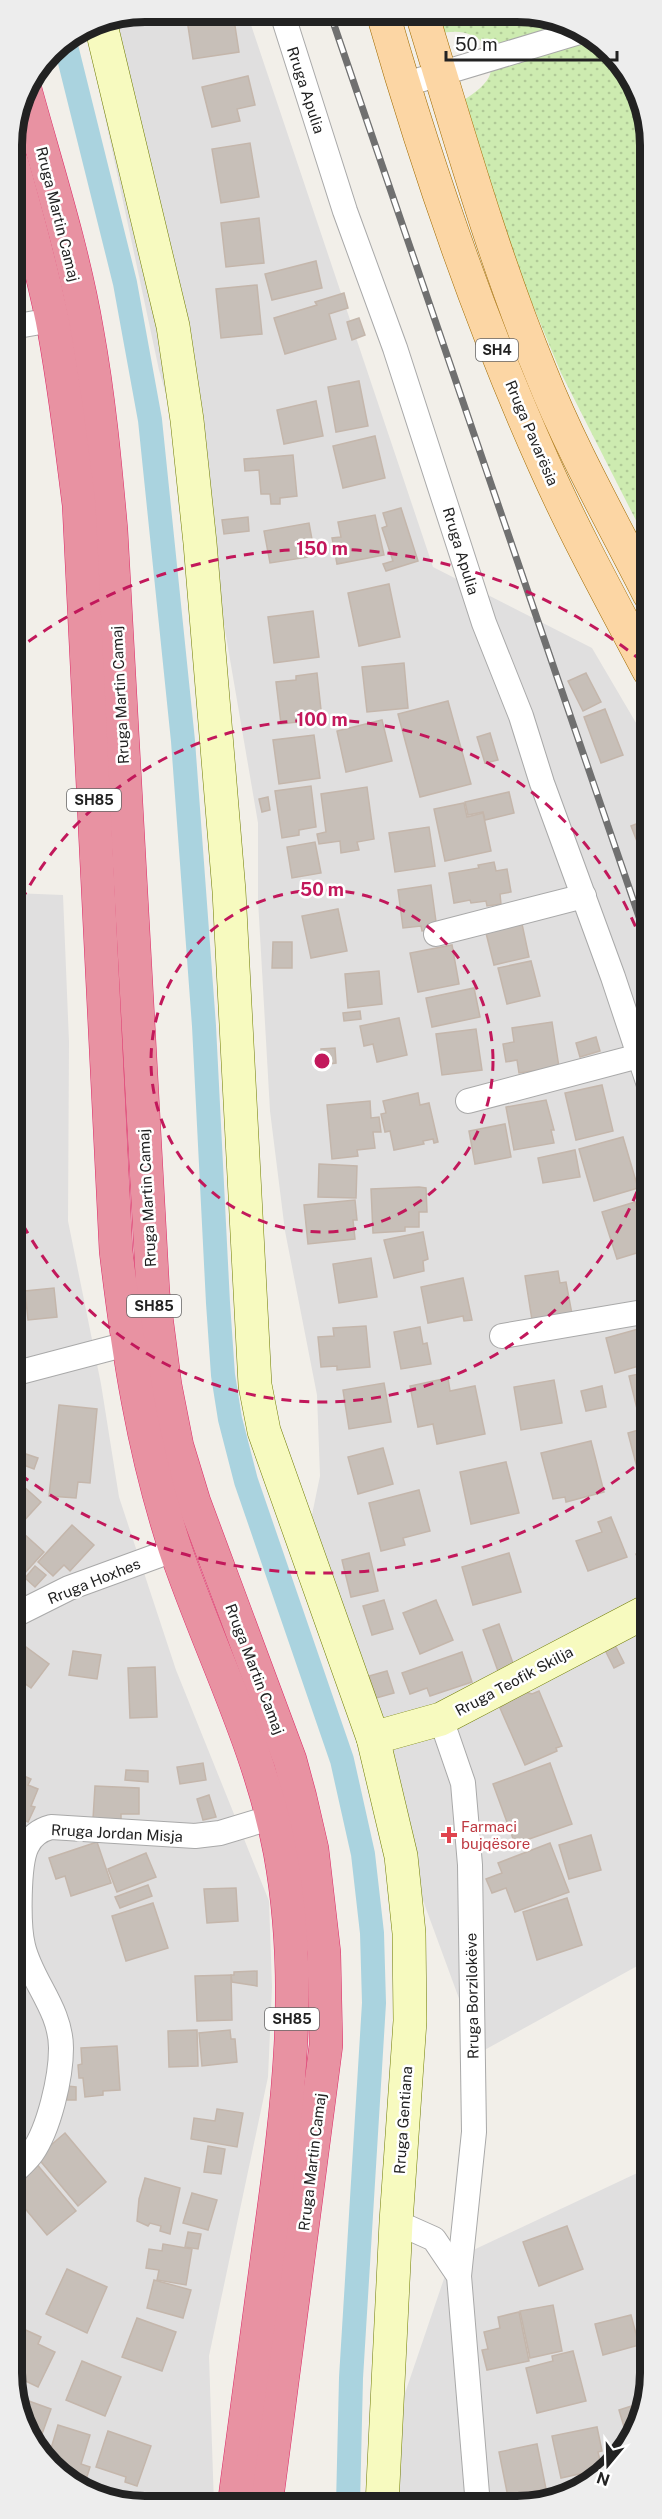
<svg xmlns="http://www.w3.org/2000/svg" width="662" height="2519" font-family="'Public Sans',sans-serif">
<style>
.residential{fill:#e0dfdf}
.grass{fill:url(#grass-dots)}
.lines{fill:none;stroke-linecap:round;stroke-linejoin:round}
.canal{stroke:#aad3df;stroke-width:24}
.building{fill:#c7bfb8;stroke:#c4b6ab;stroke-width:1.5}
.street-casing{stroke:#a9a9a9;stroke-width:26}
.secondary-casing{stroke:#707d05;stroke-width:34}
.primary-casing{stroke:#a06b00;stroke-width:34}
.highway-casing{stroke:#dc2a67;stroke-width:34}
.street{stroke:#fff;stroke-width:24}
.secondary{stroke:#f7fabf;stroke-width:33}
.primary{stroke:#fcd6a4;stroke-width:33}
.highway{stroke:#e892a2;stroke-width:33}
.rail-casing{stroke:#707070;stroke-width:7}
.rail{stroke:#fff;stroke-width:4.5;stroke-dasharray:14;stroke-linecap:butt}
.ring{fill:none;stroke:#c2185b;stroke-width:3;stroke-dasharray:10 8}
.health-dot{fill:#e0444e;stroke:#fff;stroke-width:2}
.labels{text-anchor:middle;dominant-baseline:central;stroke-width:5;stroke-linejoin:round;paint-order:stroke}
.shield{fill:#fff;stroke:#646464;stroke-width:1.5}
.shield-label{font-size:14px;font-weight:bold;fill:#222}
.street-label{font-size:15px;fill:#222;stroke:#fff}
.health-label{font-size:15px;fill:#be3a42;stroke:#fff;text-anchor:start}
.rim{fill:none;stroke:#222;stroke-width:8}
.centre{fill:#c2185b;stroke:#fff;stroke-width:3}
.ring-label{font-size:18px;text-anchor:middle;font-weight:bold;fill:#c2185b;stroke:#fff;stroke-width:5;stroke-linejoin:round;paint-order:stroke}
</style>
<defs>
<pattern id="grass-dots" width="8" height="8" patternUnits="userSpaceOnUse" patternTransform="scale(1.5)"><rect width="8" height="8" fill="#cdebb0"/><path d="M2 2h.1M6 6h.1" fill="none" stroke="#b0c997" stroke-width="1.8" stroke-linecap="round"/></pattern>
</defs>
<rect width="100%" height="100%" fill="#f2efe9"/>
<!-- residential -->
<g class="residential">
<polygon points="146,12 247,13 433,567 592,648 649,745 650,1959 479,2053 301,1568 320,1476 317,1395 285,1231 270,1111 258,900 258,823 213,560 159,370 86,28 95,22"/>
<polygon points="13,893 63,895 69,1042 68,1221 101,1384 119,1497 176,1670 269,1901 272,1987 268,2077 209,2356 214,2505 119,2504 45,2462 13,2391"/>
<polygon points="650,2167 650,2382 617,2462 583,2489 534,2506 367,2505 450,2261"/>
</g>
<!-- grass -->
<path class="grass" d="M433 14 543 15 611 51 649 128V546L561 373 524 284 461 102C471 95 483 88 489 77 496 61 488 41 471 35 461 30 449 32 439 33Z"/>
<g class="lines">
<!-- canal -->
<polyline class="canal" points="65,42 125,283 150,420 183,741 204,1026 218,1303 223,1375 230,1419 246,1481 342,1760 363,1854 372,1933 374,2003 351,2378 348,2505"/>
</g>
<!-- building -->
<g class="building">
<polygon points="146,12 173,12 138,19 137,14"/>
<polygon points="186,13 233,13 239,52 193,59"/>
<polygon points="248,76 255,105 237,109 240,121 212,127 202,87"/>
<polygon points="250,143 259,197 221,203 212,149"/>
<polygon points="259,218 264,263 226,267 221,223"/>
<polygon points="316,261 322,288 272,300 265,274"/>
<polygon points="257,285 262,334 221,338 216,289"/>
<polygon points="344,293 348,308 329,314 336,339 285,354 274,318 317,305 315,302"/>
<polygon points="359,318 365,335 352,340 347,322"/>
<polygon points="359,381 368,426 336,432 328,387"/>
<polygon points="316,401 323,436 284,444 277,410"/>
<polygon points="375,436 385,478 343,488 333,446"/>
<polygon points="293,455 297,496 280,498 280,504 271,504 270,494 261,494 259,470 245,471 244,459"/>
<polygon points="401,508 418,561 386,571 383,564 393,561 382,528 387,526 383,513"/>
<polygon points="375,515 384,555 337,564 332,538 341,537 338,522"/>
<polygon points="248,517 249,531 224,534 222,520"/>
<polygon points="309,523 315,556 270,563 264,531"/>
<polygon points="389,584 400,637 359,646 348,593"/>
<polygon points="313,611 319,657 274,663 268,617"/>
<polygon points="404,663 408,708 367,712 362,667"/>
<polygon points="317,673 322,719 281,724 276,682 296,680 296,676"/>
<polygon points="586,673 601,702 583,711 568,681"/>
<polygon points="448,701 471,784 420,797 398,714"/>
<polygon points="605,709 623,755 601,763 584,717"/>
<polygon points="382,720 392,761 346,772 337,731"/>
<polygon points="490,733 498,760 485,763 477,737"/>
<polygon points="314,735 320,778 279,784 273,740"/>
<polygon points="311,786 316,827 299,830 299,835 282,838 275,791"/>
<polygon points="367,787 374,839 357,842 359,850 341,853 340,841 319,844 317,834 326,832 321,794"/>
<polygon points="509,792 514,813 485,820 483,812 468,815 465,802"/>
<polygon points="268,797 270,810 262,812 259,799"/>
<polygon points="464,803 467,817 483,813 491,851 445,861 434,809"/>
<polygon points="649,819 649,872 631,826"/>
<polygon points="429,827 435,866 395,872 389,833"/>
<polygon points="315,842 321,873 292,878 287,847"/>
<polygon points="494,862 496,871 507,869 511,892 500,894 501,904 487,906 486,901 471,903 470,900 454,903 449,873 479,868 478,865"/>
<polygon points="431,885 437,929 422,931 421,926 403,928 398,890"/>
<polygon points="338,909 347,951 311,958 302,916"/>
<polygon points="522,924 529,957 494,965 486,933"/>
<polygon points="13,936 16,936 13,961"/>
<polygon points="273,942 292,942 292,968 272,968"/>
<polygon points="452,945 459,984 418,992 410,953"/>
<polygon points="531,961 540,996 507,1004 498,968"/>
<polygon points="379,971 382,1004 348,1008 345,974"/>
<polygon points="474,988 480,1017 432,1027 426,998"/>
<polygon points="13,998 18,998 19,1123 13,1123"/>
<polygon points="360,1011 361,1019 344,1021 343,1013"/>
<polygon points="399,1018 407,1055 377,1062 373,1044 364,1046 360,1026"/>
<polygon points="552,1022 559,1067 519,1073 517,1060 506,1062 503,1044 514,1042 512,1028"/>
<polygon points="476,1029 482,1070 442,1075 436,1034"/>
<polygon points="596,1037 600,1051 580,1057 576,1043"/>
<polygon points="335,1048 336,1063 322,1065 321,1049"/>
<polygon points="602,1085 613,1131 576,1140 565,1093"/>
<polygon points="418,1093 420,1105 429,1103 438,1142 434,1143 433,1139 423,1141 424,1144 394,1150 390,1131 385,1132 381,1114 386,1113 383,1101"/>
<polygon points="546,1100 554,1130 551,1130 554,1143 514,1150 506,1107"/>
<polygon points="370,1101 371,1118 379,1117 381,1132 373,1132 375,1148 357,1150 358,1156 332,1159 327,1105"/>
<polygon points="505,1124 511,1157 475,1164 469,1131"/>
<polygon points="623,1137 638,1188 594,1201 579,1149"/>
<polygon points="575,1150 580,1177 543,1183 538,1158"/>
<polygon points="319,1164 357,1166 356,1198 318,1197"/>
<polygon points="419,1187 426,1188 427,1212 419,1212 419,1227 405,1227 405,1231 373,1233 371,1189"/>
<polygon points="355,1200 357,1220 353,1220 355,1239 308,1244 304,1205"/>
<polygon points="635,1202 647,1243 638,1246 640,1252 617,1259 602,1212"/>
<polygon points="423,1232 428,1259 423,1261 424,1271 394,1278 384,1240"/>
<polygon points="371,1258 377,1297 339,1303 333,1264"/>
<polygon points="558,1271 560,1283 566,1282 572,1314 532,1320 525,1276"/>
<polygon points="463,1278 472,1320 464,1321 463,1316 428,1323 421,1287"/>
<polygon points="54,1288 57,1317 28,1320 25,1291"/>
<polygon points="366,1326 370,1367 337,1370 337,1366 321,1367 318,1337 334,1336 333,1328"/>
<polygon points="649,1326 649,1363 615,1373 606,1338"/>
<polygon points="420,1327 423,1344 427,1343 431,1364 401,1369 394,1332"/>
<polygon points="649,1372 649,1418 640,1421 629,1376"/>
<polygon points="448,1378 450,1391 475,1386 485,1434 437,1444 433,1424 418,1427 410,1386"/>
<polygon points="554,1380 562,1423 521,1430 514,1387"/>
<polygon points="384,1383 391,1422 349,1429 343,1390"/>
<polygon points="602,1386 606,1407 586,1411 581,1391"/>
<polygon points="59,1405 97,1409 90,1483 78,1482 76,1498 49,1496"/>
<polygon points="649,1427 649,1477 640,1479 628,1433"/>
<polygon points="591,1441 604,1492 566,1502 565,1497 553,1499 541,1453"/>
<polygon points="383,1448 393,1484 358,1494 348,1457"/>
<polygon points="14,1450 38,1458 34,1469 13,1461"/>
<polygon points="506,1462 519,1513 471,1524 460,1472"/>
<polygon points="22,1485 41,1502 21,1524 13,1517 13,1496"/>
<polygon points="419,1490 430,1531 403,1538 405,1545 381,1551 369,1503"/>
<polygon points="649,1495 649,1530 638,1499"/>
<polygon points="611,1517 627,1557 588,1571 576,1541 602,1532 598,1522"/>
<polygon points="72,1525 94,1545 70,1571 64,1565 53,1576 38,1562"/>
<polygon points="23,1533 44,1552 23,1575 13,1566 13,1545"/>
<polygon points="649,1548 649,1584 636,1554"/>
<polygon points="369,1553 378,1591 351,1597 342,1560"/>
<polygon points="509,1553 521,1592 473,1605 462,1567"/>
<polygon points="35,1566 46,1575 35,1587 25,1578"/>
<polygon points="384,1600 393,1629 372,1635 363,1606"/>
<polygon points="436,1600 453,1640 420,1654 403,1613"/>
<polygon points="649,1622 649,1664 634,1629"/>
<polygon points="499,1624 514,1666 498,1671 483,1630"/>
<polygon points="18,1641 49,1664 31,1688 13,1675 13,1648"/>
<polygon points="614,1643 624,1663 614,1668 604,1648"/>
<polygon points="73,1651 101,1655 97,1679 69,1675"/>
<polygon points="462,1652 472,1682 430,1696 427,1688 410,1694 402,1673"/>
<polygon points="155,1667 157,1717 130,1718 128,1668"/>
<polygon points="387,1671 394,1693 376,1698 369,1676"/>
<polygon points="523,1691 532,1694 539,1691 562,1746 556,1748 557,1751 525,1765 500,1708"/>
<polygon points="203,1763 206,1780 180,1784 177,1767"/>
<polygon points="550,1763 572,1824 515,1844 493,1784"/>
<polygon points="126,1770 148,1771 148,1782 125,1780"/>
<polygon points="13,1771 31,1779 28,1785 38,1789 31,1806 35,1807 28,1822 13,1815"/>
<polygon points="95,1786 139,1788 139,1814 121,1814 121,1820 93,1819"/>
<polygon points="209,1795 216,1817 203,1820 197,1799"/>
<polygon points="591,1835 601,1870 569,1879 559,1845"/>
<polygon points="97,1842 111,1883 71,1896 65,1876 56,1879 49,1858"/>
<polygon points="550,1843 569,1892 515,1912 506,1888 492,1893 486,1879 502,1873 498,1863"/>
<polygon points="146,1853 156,1877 117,1892 108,1869"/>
<polygon points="148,1885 152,1896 120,1908 115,1897"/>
<polygon points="236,1888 238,1921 207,1923 204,1889"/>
<polygon points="567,1898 582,1945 537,1960 523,1912"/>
<polygon points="153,1903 168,1948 126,1961 112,1916"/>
<polygon points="257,1971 257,1986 232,1982 231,1975 234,1975 234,1972"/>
<polygon points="231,1975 232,2020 197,2021 195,1976"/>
<polygon points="197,2030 198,2066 169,2067 168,2031"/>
<polygon points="230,2030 231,2039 235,2039 237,2062 202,2066 199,2033"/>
<polygon points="117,2046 120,2090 103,2091 103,2095 85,2097 83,2078 79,2078 78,2065 82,2064 81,2048"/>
<polygon points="67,2086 76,2087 76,2100 67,2100"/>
<polygon points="217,2109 243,2113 237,2147 191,2139 194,2118 215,2121"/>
<polygon points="65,2133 106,2182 78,2206 37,2157"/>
<polygon points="208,2146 225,2149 221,2174 204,2172"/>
<polygon points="35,2162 76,2211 47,2235 13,2194 13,2181"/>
<polygon points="145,2178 180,2188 170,2234 160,2231 161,2226 150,2223 148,2226 137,2221 139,2199"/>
<polygon points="192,2193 217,2200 208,2230 183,2223"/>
<polygon points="567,2226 583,2269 539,2286 523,2242"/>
<polygon points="188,2232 201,2234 198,2249 185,2247"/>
<polygon points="163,2244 192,2249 186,2285 157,2280 159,2270 146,2268 149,2249 162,2251"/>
<polygon points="67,2269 107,2287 87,2333 46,2314"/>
<polygon points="154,2280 191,2290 183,2318 147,2308"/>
<polygon points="553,2305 562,2351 530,2358 520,2311"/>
<polygon points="519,2312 529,2361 487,2370 482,2350 488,2349 484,2332 500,2328 498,2317"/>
<polygon points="631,2315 639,2345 603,2355 595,2324"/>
<polygon points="137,2318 176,2332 162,2371 122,2357"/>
<polygon points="19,2327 41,2337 38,2344 55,2352 38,2387 13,2375 13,2339"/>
<polygon points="573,2351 586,2401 537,2413 526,2368 553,2361 552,2356"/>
<polygon points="82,2361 121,2377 105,2416 66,2400"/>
<polygon points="26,2400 51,2409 42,2434 31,2429 22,2410"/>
<polygon points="641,2403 627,2437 619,2410"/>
<polygon points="58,2425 90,2435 81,2464 90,2467 85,2483 47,2462"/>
<polygon points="597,2427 602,2451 598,2452 602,2469 561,2478 552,2436"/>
<polygon points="108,2431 151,2446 137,2486 125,2482 126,2477 96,2467"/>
<polygon points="537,2444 546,2489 508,2497 499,2452"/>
<polygon points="114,2493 127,2498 125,2504 119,2504 111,2499"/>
</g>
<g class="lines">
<defs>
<g id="street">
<polyline points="282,13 345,211 395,348 484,623 521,716 542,783 613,977 649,1085"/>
<polyline points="403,85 576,33"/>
<polyline points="12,327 52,320"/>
<polyline points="436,934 584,896"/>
<polyline points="468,1101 639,1056"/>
<polyline points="502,1336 649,1311"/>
<polyline points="13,1374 127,1344"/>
<polyline points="13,1616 69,1588 176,1549"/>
<polyline points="441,1719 463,1783 470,1865 474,2132 459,2276"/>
<path d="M13 2173C19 2167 27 2160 32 2153 49 2129 61 2078 61 2048 61 2009 31 1981 23 1946 18 1926 18 1864 27 1846 32 1835 40 1830 51 1827L195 1836 220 1833 273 1817"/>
<polyline points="396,2222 434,2239 459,2276 478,2506"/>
</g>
<g id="secondary">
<polyline points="100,21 173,326 187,420 200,543 229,891 255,1385 264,1431 373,1738 401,1856 409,1933 410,2021 396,2222 382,2505"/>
<polyline points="373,1738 441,1719 649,1610"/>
</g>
<g id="primary">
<path d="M383 14C427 167 479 319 544 464 575 534 613 603 649 671"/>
<path d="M422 14C459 135 493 256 541 373 571 449 612 521 649 594"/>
</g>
<g id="highway">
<path d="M25 89C47 169 73 249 87 331 99 397 105 463 111 530L153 1293 165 1385 177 1446 194 1502 290 1760 300 1797 312 1849 324 1953 326 2045 266 2505"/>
<path d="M12 163C27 215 41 266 52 319 64 380 71 443 79 505L116 1251C128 1352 143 1451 175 1548 209 1649 260 1746 280 1852 304 1983 288 2106 270 2237 258 2326 246 2415 234 2505"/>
</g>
</defs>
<!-- street casing -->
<use href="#street" class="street-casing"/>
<!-- secondary casing -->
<use href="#secondary" class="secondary-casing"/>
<!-- primary casing -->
<use href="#primary" class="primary-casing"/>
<!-- highway casing -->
<use href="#highway" class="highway-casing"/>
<!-- street -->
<use href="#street" class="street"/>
<!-- secondary -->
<use href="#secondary" class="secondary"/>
<!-- primary -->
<use href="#primary" class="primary"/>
<!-- highway -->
<use href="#highway" class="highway"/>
<defs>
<polyline id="rail" points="330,13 649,946"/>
</defs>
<!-- rail casing -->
<use href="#rail" class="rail-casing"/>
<!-- rail -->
<use href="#rail" class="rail"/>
</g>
<!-- distance rings -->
<g class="ring">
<circle cx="322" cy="1061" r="171"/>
<path d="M649 1158A341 341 0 0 1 13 1205M13 917A341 341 0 0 1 649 964"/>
<path d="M648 1456A512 512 0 0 1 14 1470M14 652A512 512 0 0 1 648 666"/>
</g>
<!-- markers -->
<path class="health-dot" d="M446 1826h6v6h6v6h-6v6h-6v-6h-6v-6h6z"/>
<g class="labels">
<!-- shield labels -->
<g class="shield">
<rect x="476" y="339" width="42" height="22" rx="4.5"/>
<rect x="67" y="789" width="54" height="22" rx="4.5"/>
<rect x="127" y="1295" width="54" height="22" rx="4.5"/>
<rect x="265" y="2008" width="54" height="22" rx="4.5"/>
</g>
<g class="shield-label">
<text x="497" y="350">SH4</text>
<text x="94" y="800">SH85</text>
<text x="154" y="1306">SH85</text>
<text x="292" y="2019">SH85</text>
</g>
<!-- street labels -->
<g class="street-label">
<text transform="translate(306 90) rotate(72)">Rruga Apulia</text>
<text transform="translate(58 214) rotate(76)">Rruga Martin Camaj</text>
<text transform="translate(532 433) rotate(67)">Rruga Pavarësia</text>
<text transform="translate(461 551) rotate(73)">Rruga Apulia</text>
<text transform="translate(120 695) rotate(-93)">Rruga Martin Camaj</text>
<text transform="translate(147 1198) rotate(-93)">Rruga Martin Camaj</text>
<text transform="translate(94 1581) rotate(-22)">Rruga Hoxhes</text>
<text transform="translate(255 1669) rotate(69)">Rruga Martin Camaj</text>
<text transform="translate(514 1681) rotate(-28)">Rruga Teofik Skilja</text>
<text transform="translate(117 1833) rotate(3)">Rruga Jordan Misja</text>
<text transform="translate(472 1996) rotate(-91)">Rruga Borzilokëve</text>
<text transform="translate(403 2120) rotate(-86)">Rruga Gentiana</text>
<text transform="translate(312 2162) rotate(-83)">Rruga Martin Camaj</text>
</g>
<!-- health labels -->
<g class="health-label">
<text x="461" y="1826">Farmaci<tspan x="461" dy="17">bujqësore</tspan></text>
</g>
</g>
<!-- crop -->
<path d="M0 0H662V2519H0ZM145 22H517A123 123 0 0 1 640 145V2373A123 123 0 0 1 517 2496H145A123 123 0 0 1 22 2373V145A123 123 0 0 1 145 22Z" fill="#ededed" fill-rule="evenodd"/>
<path class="rim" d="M145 22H517A123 123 0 0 1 640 145V2373A123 123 0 0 1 517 2496H145A123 123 0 0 1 22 2373V145A123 123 0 0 1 145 22Z"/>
<circle cx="322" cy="1061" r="9" class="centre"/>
<g class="ring-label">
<text x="322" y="555">150 m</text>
<text x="322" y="726">100 m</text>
<text x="322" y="896">50 m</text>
</g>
<!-- north arrow -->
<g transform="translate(608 2465) rotate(199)" stroke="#ffffff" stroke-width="4.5" paint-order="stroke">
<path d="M0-4.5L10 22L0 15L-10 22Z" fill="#222222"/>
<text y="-9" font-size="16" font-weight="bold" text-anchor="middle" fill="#222222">N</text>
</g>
<!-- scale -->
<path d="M446 51v9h171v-9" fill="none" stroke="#222222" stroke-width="3"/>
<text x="455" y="51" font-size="18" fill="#222222" stroke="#ffffff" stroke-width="4.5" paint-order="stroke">50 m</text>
</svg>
